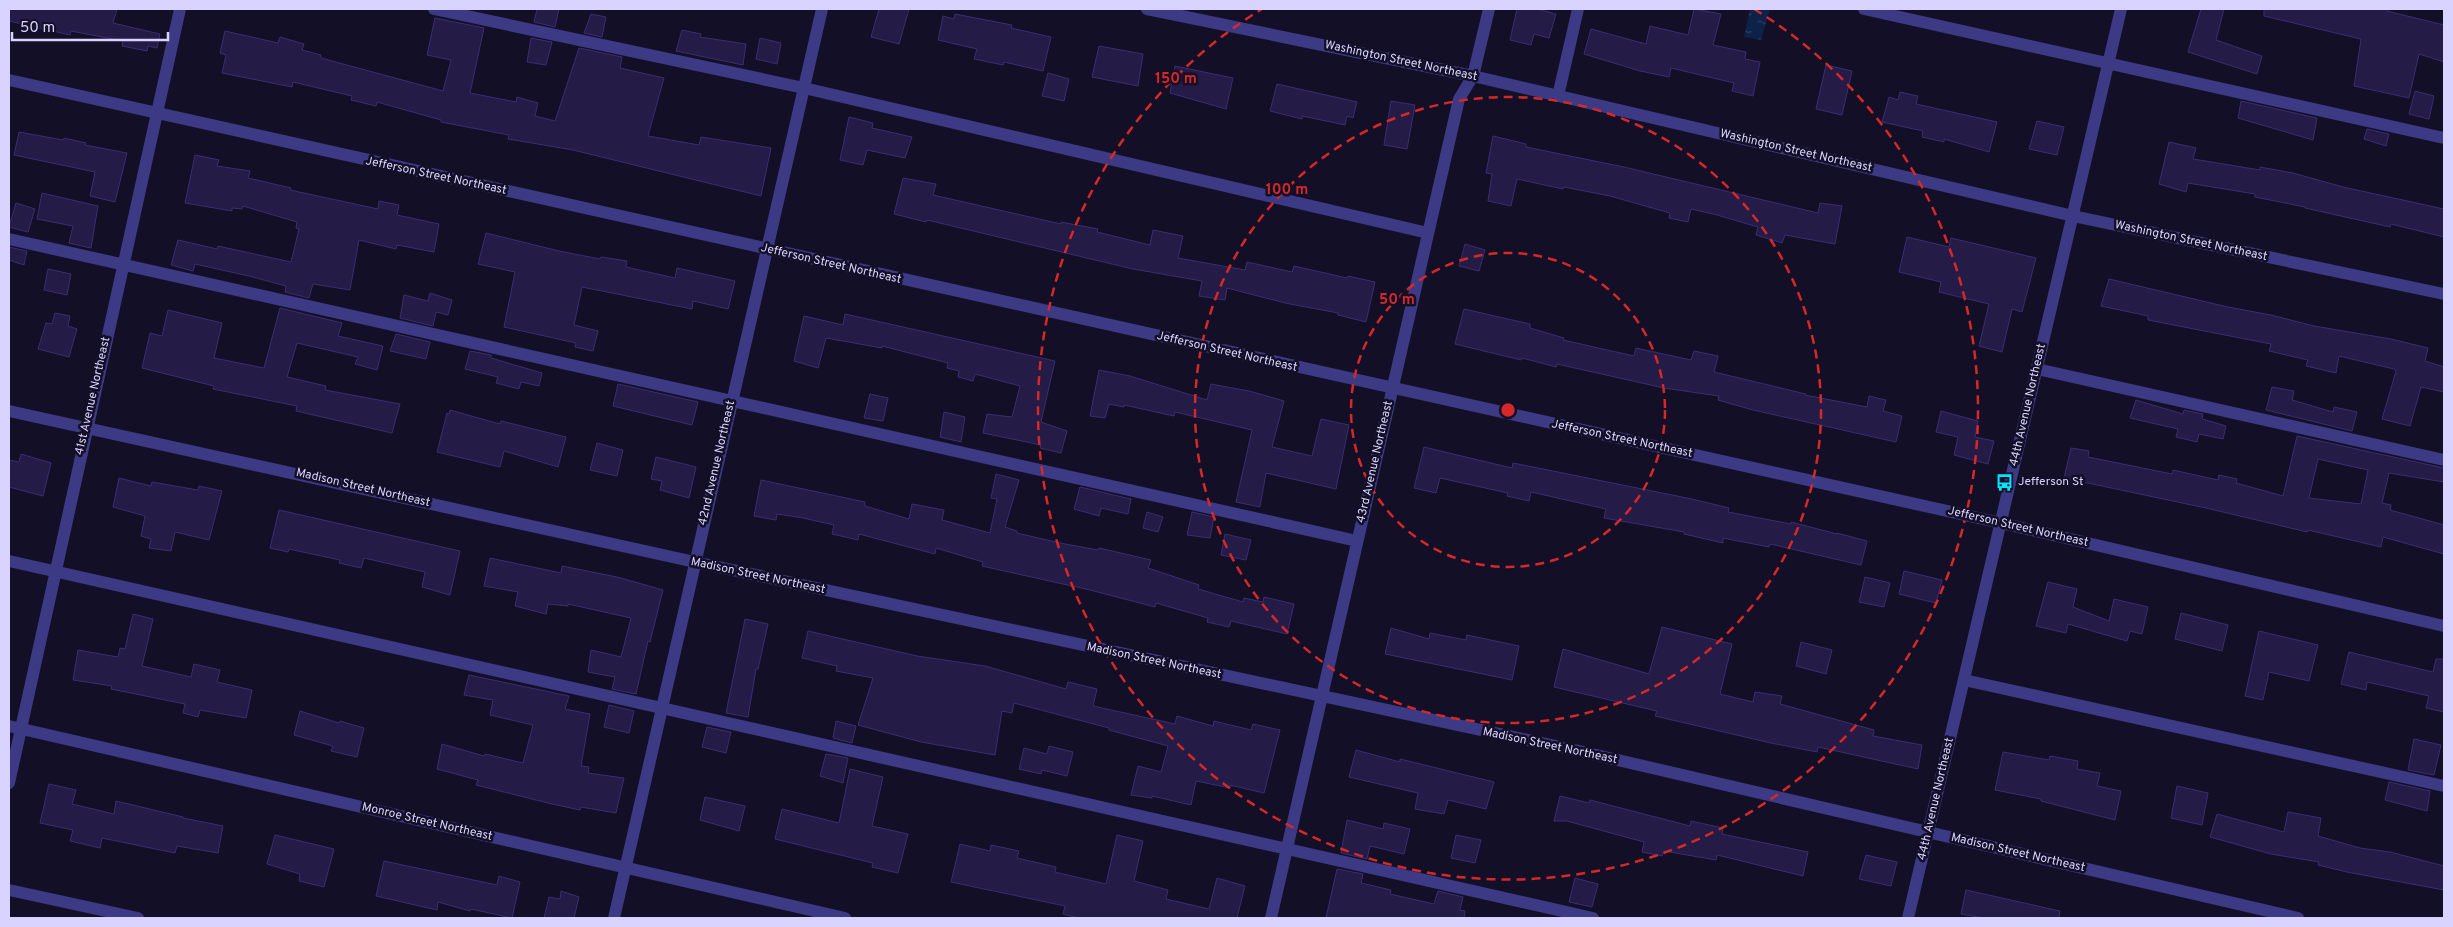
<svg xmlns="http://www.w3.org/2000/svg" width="2453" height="927" font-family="Overpass,sans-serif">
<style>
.water{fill:url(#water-ripples)}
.building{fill:#241b47;stroke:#3b2d73;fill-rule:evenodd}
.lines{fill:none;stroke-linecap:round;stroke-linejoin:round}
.minor{stroke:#3d3a85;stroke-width:12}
.ring{fill:none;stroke:#d62828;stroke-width:2.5;stroke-dasharray:9 6}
.labels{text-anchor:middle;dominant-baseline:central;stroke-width:5;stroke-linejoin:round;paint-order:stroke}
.street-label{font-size:12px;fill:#d9d4ff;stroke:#130f26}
.poi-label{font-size:12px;fill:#d9d4ff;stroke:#130f26;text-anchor:start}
.centre{fill:#d62828;stroke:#130f26;stroke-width:2.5}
.ring-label{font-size:15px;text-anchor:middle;font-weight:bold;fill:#d62828;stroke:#130f26;stroke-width:5;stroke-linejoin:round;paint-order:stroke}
</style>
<defs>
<pattern id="water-ripples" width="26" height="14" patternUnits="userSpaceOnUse" patternTransform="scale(1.25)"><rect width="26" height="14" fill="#0c2248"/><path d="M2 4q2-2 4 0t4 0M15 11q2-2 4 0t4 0" fill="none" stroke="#2f4163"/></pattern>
</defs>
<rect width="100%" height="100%" fill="#130f26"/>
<!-- water -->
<polygon class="water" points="1750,9 1770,9 1761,40 1744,37"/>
<!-- building -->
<g class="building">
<polygon points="9,9 117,9 113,23 160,34 157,48 148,46 147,51 122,46 123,41 71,31 70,35 9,21"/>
<polygon points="537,9 559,9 555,27 534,22"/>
<polygon points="879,9 909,9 899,44 871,37"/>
<polygon points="1517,9 1537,9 1556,14 1549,38 1534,34 1531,45 1510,40"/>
<polygon points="1694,9 1721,14 1713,45 1746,52 1745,59 1760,62 1753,96 1732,91 1734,83 1671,68 1669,77 1640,71 1584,54 1591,29 1646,44 1650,26 1688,35"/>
<polygon points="2201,9 2224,9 2216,40 2262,56 2257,74 2188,52"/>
<polygon points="2264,9 2388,9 2387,11 2444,25 2444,62 2419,54 2409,98 2354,86 2361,39 2264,16"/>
<polygon points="591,14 606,17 602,37 584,33"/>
<polygon points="955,14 1012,25 1011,28 1051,37 1043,71 1004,62 1003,65 974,59 977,49 938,40 943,16 954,19"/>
<polygon points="435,18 484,28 470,93 516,102 517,97 538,103 535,116 555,121 579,48 622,57 620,68 664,78 648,136 699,145 701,137 771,148 761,196 573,150 508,139 509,135 441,122 441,120 377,102 376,106 351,100 352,96 293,82 292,87 222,73 226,55 220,53 225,31 278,43 280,37 304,44 302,50 321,55 321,58 443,91 451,60 427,55"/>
<polygon points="682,30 701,34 700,37 746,44 743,65 676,51"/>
<polygon points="531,38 552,42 546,65 527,62"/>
<polygon points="760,38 781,43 777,64 756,59"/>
<polygon points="1099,46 1143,54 1138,86 1092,77"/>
<polygon points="1826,65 1852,71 1842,115 1816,109"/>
<polygon points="1175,66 1233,78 1226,109 1170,93"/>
<polygon points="1048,73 1069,79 1064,101 1042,96"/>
<polygon points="1277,84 1357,102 1353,118 1347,116 1345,125 1302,116 1302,119 1270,111"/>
<polygon points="2415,91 2434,96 2429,119 2409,114"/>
<polygon points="1900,92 1918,96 1916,104 1997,122 1989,152 1944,139 1944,142 1922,137 1923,131 1882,122 1889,97 1898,100"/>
<polygon points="1391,101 1415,105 1407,149 1384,145"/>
<polygon points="2241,101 2317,118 2313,140 2238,118"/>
<polygon points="849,117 873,123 872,128 912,137 905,158 867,150 863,165 840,160"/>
<polygon points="2037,121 2064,127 2057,155 2029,149"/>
<polygon points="2367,129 2389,134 2386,146 2364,139"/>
<polygon points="19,132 63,140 64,138 86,143 85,145 127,153 115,202 90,196 95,172 14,155"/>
<polygon points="1493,136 1526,144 1526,147 1624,167 1818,213 1820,203 1842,206 1835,244 1785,235 1782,243 1756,235 1758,227 1717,215 1691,209 1688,222 1669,218 1670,213 1610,196 1564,187 1563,189 1517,179 1511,206 1488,201 1492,174 1486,173"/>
<polygon points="2169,142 2196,148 2193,159 2260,170 2260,167 2293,173 2343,187 2444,209 2444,237 2391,224 2390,227 2305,208 2305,207 2255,197 2255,194 2188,183 2186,192 2159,184"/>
<polygon points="195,155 219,160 217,166 250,171 248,178 291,188 290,190 378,209 379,201 399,205 397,215 439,224 434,252 397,245 396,249 359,240 350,290 313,284 309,298 285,292 286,286 249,276 195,264 193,271 171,265 178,240 217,249 218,246 291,262 299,229 296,228 297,222 243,206 242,209 232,208 232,211 185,203"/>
<polygon points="903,178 936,184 933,195 1061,224 1061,222 1098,229 1097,232 1150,245 1153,230 1183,236 1178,258 1245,270 1247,262 1292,272 1294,266 1347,278 1348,276 1375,282 1366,322 1338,315 1338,313 1285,303 1227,288 1225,300 1199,296 1202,281 1133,269 927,220 926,222 894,214"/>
<polygon points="42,193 98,206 91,248 69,243 73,226 37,219"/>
<polygon points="16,203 35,209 28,232 9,227"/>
<polygon points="486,233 559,251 600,259 601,257 627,261 626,267 675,278 677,268 735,281 728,309 693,301 692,309 582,287 574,325 598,331 593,351 575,347 576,343 504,327 515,272 478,264"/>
<polygon points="1907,237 1949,247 1951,238 2036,258 2022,312 2012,309 2002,352 1979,346 1989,304 1939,292 1941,282 1899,272"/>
<polygon points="1465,244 1485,250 1479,271 1459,266"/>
<polygon points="9,247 27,251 24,265 9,260"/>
<polygon points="48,269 71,274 67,295 44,290"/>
<polygon points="2109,279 2228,307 2271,315 2314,326 2391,339 2428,348 2425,361 2444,367 2444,392 2421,387 2410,426 2382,419 2396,371 2394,369 2339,356 2336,373 2306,366 2308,360 2269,351 2271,344 2148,320 2148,316 2101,306"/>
<polygon points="430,293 452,300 448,315 436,312 433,326 400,318 404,295 428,301"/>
<polygon points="280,308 342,323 338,336 383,346 377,370 355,364 358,357 297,343 287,377 326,386 325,390 400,404 392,433 296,411 297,406 213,389 214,386 142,368 150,333 162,336 168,310 222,323 214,358 264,368"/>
<polygon points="1464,309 1530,324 1530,328 1564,338 1563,340 1634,356 1636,348 1691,360 1694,351 1718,356 1714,372 1806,394 1805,395 1867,407 1869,396 1886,400 1883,411 1902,416 1896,442 1753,410 1718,400 1719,396 1664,388 1557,364 1556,367 1522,358 1521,360 1455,344"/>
<polygon points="55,313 70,316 68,326 77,329 69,357 38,349 46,323 52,324"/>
<polygon points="845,314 1055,361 1041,422 1067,431 1061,453 1040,448 1041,445 983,433 987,414 1012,417 1020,386 975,374 973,381 958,377 959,371 947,368 948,363 882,346 882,348 826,338 818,368 794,361 804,316 843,325"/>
<polygon points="396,334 430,342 426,359 390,351"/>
<polygon points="470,351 491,355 491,358 542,373 539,386 521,382 519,389 496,383 498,377 465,369"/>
<polygon points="1099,370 1130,376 1207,400 1211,384 1249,391 1284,401 1272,447 1312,456 1321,419 1349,425 1336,489 1266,473 1260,507 1236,502 1252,430 1175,412 1174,416 1124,405 1124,407 1109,404 1105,418 1090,416"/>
<polygon points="618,384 698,402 692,425 613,406"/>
<polygon points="2272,387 2294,391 2292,400 2333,412 2334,407 2357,412 2352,431 2266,410"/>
<polygon points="870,394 888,398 883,421 864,418"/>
<polygon points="2136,400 2183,414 2184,410 2203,414 2202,419 2226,426 2223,439 2199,434 2197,442 2176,437 2178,429 2130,418"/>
<polygon points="450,410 500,424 501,421 566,437 558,467 504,451 500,467 437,452 447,413 449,414"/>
<polygon points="1941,411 1978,421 1975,437 1994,441 1988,464 1954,455 1958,437 1936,432"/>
<polygon points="944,412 965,417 961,442 940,437"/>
<path d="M2297 436 2444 468V482L2389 473 2382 503 2391 505 2390 510 2444 525V554L2383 537 2381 547 2308 530 2307 532 2206 508 2064 478 2071 448 2089 451 2088 457 2172 474 2173 470 2218 480 2219 475 2237 479 2236 483 2283 496ZM2318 459 2368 470 2361 504 2309 498Z"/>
<polygon points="597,443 623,450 617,476 590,470"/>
<polygon points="1424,447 1512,468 1513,463 1692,499 1729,508 1728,512 1791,524 1791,522 1837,534 1837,533 1867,541 1861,565 1770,544 1769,547 1723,538 1723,543 1684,534 1684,532 1604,518 1606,509 1531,492 1529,501 1507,496 1508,493 1440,478 1436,493 1414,488"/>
<polygon points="21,454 51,463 43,496 9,487 9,460 19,462"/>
<polygon points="656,457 696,467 689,498 660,490 662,481 651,479"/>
<polygon points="996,474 1019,480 1005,527 1017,531 1017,533 1060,543 1098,550 1099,548 1151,560 1148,568 1199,585 1198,589 1243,602 1244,598 1263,602 1264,597 1294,604 1287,634 1231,621 1229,627 1207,622 1208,618 1156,603 1155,607 1090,590 982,566 983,562 936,548 935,554 859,534 858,540 832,534 834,525 803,518 777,514 776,520 754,516 761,480 865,502 865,506 909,519 912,504 944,510 942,520 990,533 997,499 991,498"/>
<polygon points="119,478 151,486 152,482 198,490 199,486 222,491 209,540 175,532 171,551 149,548 151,539 141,536 145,516 113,507"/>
<polygon points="1080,487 1131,499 1128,514 1101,508 1099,516 1074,509"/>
<polygon points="279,510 460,551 450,595 422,587 425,572 364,558 361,568 339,563 340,560 289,549 288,552 270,548"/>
<polygon points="1147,512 1163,517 1158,532 1143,528"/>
<polygon points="1192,512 1214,517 1210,538 1187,535"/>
<polygon points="1225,534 1251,540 1246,560 1221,555"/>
<polygon points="490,558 561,573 562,566 617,577 663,590 650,642 648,641 636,694 612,689 615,677 588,672 591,650 621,657 631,618 568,604 568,606 548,604 546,614 515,606 518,592 484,586"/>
<polygon points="1904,571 1942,580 1936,603 1899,594"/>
<polygon points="1865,577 1890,583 1884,607 1859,602"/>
<polygon points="2048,582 2077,589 2073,607 2109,621 2114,599 2148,607 2142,634 2130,631 2127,641 2068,624 2066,633 2036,626"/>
<polygon points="2181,613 2228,625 2222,651 2175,639"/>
<polygon points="133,614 153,619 142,666 191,677 194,664 220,670 217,682 252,690 246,718 200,710 198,717 183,713 185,704 111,689 112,686 73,680 78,650 118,657 120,648 125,649"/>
<polygon points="745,619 768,624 758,669 756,669 748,717 726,713"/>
<polygon points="1662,627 1732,644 1720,694 1753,702 1755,692 1782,696 1780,704 1874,730 1873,736 1922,745 1918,769 1818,747 1817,752 1771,743 1655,716 1657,711 1554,687 1563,649 1649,674"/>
<polygon points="1391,628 1429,639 1430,633 1466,640 1467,635 1519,646 1512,680 1385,654"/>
<polygon points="808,631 917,656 985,666 1066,689 1068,682 1097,689 1093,706 1175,724 1177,716 1213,726 1214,721 1251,730 1253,724 1280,730 1264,793 1230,785 1230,788 1196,781 1191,805 1152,796 1152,798 1131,795 1138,766 1161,772 1168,746 1109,730 1109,728 1014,703 1012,713 1002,711 995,755 921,742 858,725 873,678 836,671 837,666 802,658"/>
<polygon points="2259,631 2318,645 2309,681 2269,672 2263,700 2245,696"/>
<polygon points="1801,642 1832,650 1826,674 1796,666"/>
<polygon points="2349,652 2433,672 2436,659 2444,659 2444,712 2426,708 2429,696 2367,682 2366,690 2341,684"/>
<polygon points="469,675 569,696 565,709 590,714 581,766 589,767 588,773 624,778 616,813 581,807 580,810 552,804 476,785 478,780 437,769 442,744 484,756 485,754 523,763 533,725 490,715 493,700 464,695"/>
<polygon points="609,705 634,711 629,733 604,727"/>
<polygon points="300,711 339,723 340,721 364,728 357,757 331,751 333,746 294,735"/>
<polygon points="836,721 856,726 852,743 833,738"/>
<polygon points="707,727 731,732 726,753 702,747"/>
<polygon points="2414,739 2441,745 2434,775 2408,770"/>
<polygon points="1049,746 1073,752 1067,776 1042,770 1041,774 1019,769 1024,748 1047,754"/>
<polygon points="1356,750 1400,762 1400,759 1494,782 1486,809 1448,800 1444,814 1415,809 1418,793 1349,777"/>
<polygon points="2003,752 2049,760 2050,756 2078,761 2077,769 2100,773 2097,786 2121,791 2115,820 2041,801 2041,799 1995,790"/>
<polygon points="826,754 848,758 843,783 820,776"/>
<polygon points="850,769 883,777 872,826 908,834 898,873 872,867 873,863 775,839 782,809 839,823"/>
<polygon points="2389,782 2430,791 2427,811 2385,800"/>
<polygon points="49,784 76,790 72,804 114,814 116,801 183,817 183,818 223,826 218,853 177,846 175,853 102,838 100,848 70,841 73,830 40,823"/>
<polygon points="2177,786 2208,793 2202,825 2171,818"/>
<polygon points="1560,796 1589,803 1590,800 1690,826 1691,821 1723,828 1722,834 1808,852 1803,876 1717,855 1716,860 1664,851 1662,856 1642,852 1644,842 1567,821 1554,821"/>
<polygon points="705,797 745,806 739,831 700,820"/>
<polygon points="2288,812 2321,818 2318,836 2360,848 2390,852 2444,866 2444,890 2347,872 2318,865 2319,862 2271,854 2210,837 2217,814 2284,832"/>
<polygon points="1347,820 1383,829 1384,823 1410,829 1404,854 1370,846 1367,859 1341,853"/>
<polygon points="275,835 334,849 324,887 299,881 300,874 267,864"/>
<polygon points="1117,835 1143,841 1134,881 1168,890 1166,899 1209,909 1217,878 1245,886 1237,918 1079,918 1063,914 1065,906 951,882 960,844 990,851 991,845 1019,851 1017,858 1056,867 1055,872 1106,884"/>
<polygon points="1456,835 1481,840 1475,863 1451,858"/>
<polygon points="1866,855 1897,862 1891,886 1859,879"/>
<polygon points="384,861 497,885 499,876 520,882 512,918 471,909 470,911 438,902 437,910 376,896"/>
<polygon points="1337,869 1363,874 1361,883 1391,890 1390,894 1434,904 1438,891 1463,897 1460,910 1465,911 1464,918 1326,918"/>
<polygon points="1575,878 1598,884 1592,907 1569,902"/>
<polygon points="1966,890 2060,911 2059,918 1984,918 1961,914"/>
<polygon points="561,891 579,897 574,918 544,918 549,897 560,899"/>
</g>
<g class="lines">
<!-- minor -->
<g class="minor">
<polyline points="434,9 804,88 1428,233"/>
<polyline points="1147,9 1473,76 2073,216 2444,294"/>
<polyline points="1864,9 2444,138"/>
<polyline points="9,80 2001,523 2444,626"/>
<polyline points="1558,96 1578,9"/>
<polyline points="9,239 1357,541"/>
<polyline points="2037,369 2444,460"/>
<polyline points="9,411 695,562 1579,751 2298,918"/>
<polyline points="9,561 1593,918"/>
<polyline points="1964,680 2444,786"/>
<polyline points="9,726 845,918"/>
<polyline points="9,783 180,9"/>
<polyline points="9,890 138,918"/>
<polyline points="614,918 822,9"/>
<polyline points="1271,918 1459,99 1473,76 1489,9"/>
<polyline points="1908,918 2121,9"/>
</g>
</g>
<!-- distance rings -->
<g class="ring">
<circle cx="1508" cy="410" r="157"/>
<circle cx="1508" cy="410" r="313"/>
<path d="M1754 9A470 470 0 1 1 1262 9"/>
</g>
<!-- icons -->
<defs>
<symbol id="bus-bare" viewBox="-9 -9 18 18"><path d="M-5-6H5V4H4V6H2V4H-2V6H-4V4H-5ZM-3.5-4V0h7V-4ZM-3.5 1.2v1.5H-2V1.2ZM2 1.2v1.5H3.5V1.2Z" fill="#00e5ff" stroke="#130f26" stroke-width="2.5" paint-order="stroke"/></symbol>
</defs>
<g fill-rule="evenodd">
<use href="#bus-bare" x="1992" y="470" width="25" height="25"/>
</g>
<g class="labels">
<!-- street labels -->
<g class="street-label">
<text transform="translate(1401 61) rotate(12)">Washington Street Northeast</text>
<text transform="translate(1796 151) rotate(13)">Washington Street Northeast</text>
<text transform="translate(436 176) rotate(12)">Jefferson Street Northeast</text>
<text transform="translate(2191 241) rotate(12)">Washington Street Northeast</text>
<text transform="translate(831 264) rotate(13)">Jefferson Street Northeast</text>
<text transform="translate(1227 352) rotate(13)">Jefferson Street Northeast</text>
<text transform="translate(93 396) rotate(-77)">41st Avenue Northeast</text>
<text transform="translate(2028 405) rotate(-77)">44th Avenue Northeast</text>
<text transform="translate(1622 439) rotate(12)">Jefferson Street Northeast</text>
<text transform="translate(1375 462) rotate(-77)">43rd Avenue Northeast</text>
<text transform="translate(717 463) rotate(-77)">42nd Avenue Northeast</text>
<text transform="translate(363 488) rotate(13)">Madison Street Northeast</text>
<text transform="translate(2018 527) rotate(13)">Jefferson Street Northeast</text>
<text transform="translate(758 576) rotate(12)">Madison Street Northeast</text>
<text transform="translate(1154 661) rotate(12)">Madison Street Northeast</text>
<text transform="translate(1550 746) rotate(12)">Madison Street Northeast</text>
<text transform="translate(1936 799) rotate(-77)">44th Avenue Northeast</text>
<text transform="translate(427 822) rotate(13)">Monroe Street Northeast</text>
<text transform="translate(2018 853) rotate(13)">Madison Street Northeast</text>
</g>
<!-- poi labels -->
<g class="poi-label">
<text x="2018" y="482">Jefferson St</text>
</g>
</g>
<circle cx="1508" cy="410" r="8" class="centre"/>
<g class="ring-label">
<text x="1176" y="83">150 m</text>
<text x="1287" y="194">100 m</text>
<text x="1397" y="304">50 m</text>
</g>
<!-- border -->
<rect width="2453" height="927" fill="none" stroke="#d9d4ff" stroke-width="20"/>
<!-- scale -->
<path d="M12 32v8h156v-8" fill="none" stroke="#d9d4ff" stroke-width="2.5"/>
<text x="20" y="32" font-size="15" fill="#d9d4ff" stroke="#130f26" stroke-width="4" paint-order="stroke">50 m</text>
</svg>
